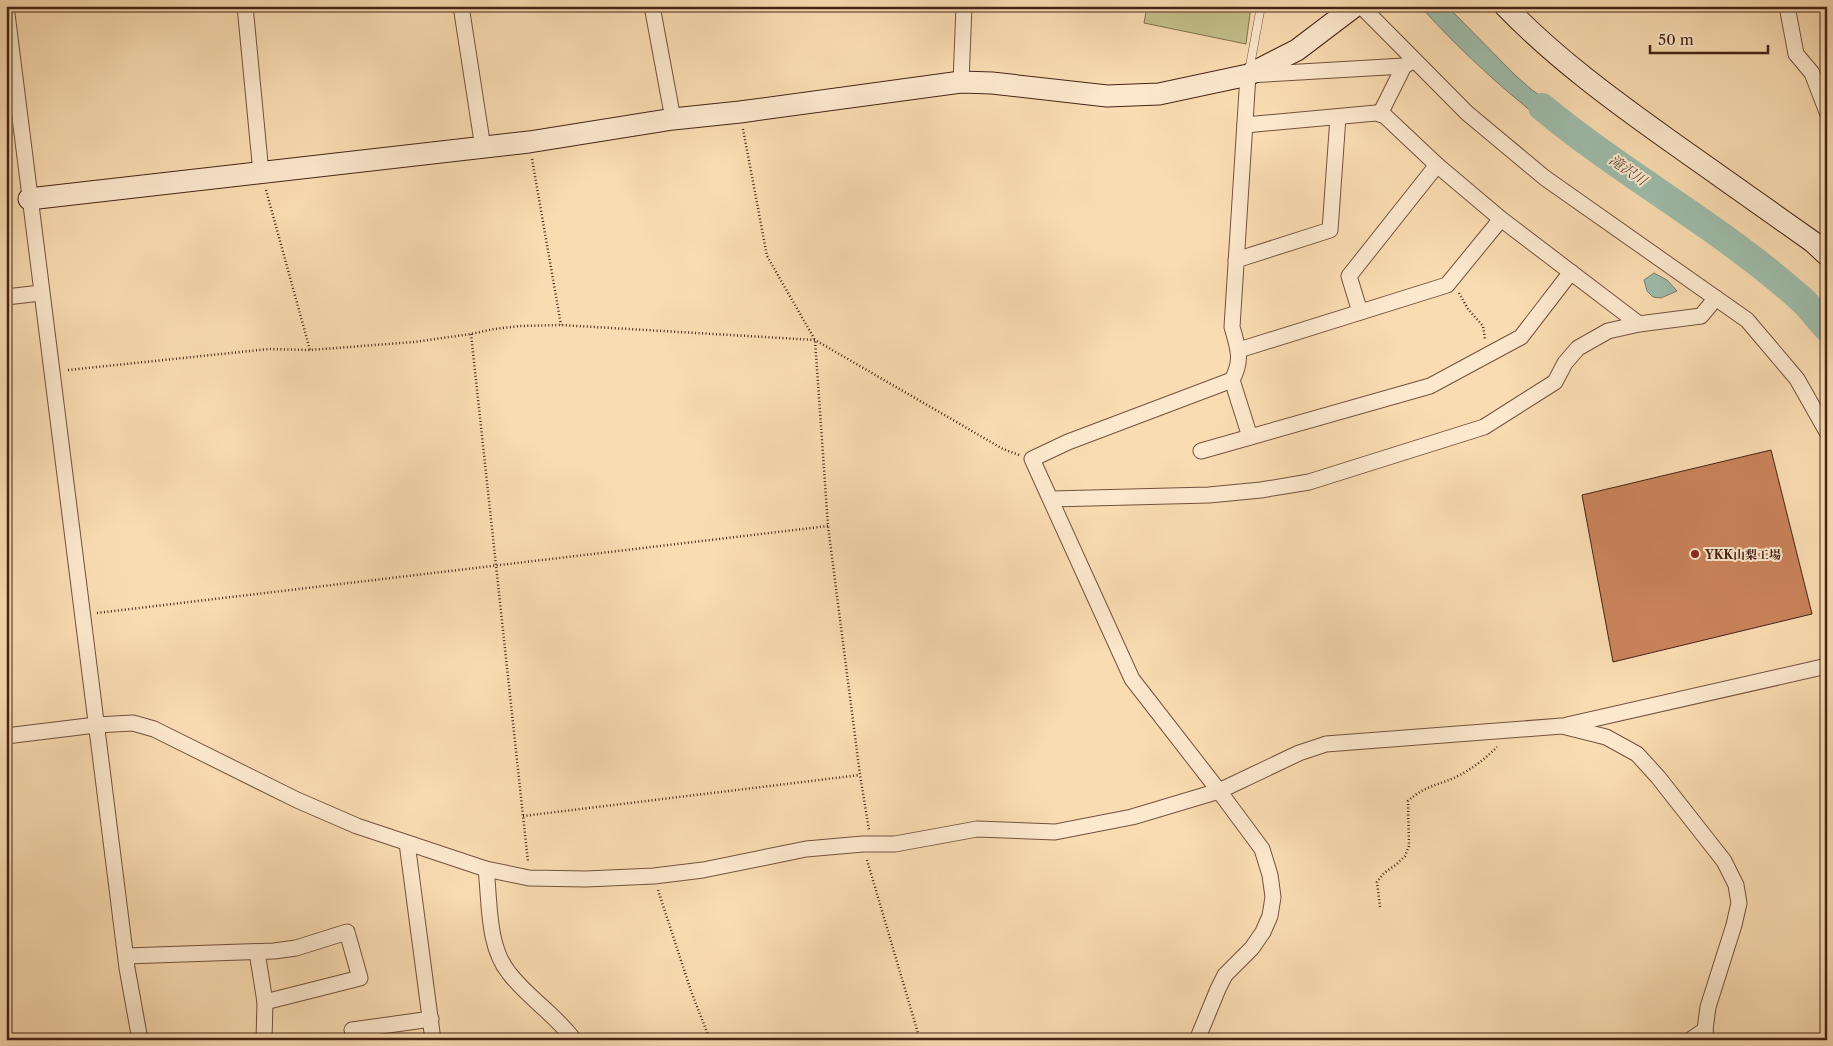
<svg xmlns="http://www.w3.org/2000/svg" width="1833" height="1046" font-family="'Libre Caslon Text','Noto Serif JP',serif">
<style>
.green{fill:#c2bf89;stroke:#847150}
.water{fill:#9ebcab;stroke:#7b7f6f}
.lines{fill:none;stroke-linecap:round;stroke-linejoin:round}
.river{stroke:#9ebcab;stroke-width:28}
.building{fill:#ca835b;stroke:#462316}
.lane-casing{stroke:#73513d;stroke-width:9}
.street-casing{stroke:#73513d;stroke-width:17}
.secondary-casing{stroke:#462316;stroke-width:23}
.path{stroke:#462316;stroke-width:2.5;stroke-dasharray:1 2.5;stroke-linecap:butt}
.lane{stroke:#fce8cd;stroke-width:8}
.street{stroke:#fce8cd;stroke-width:15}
.secondary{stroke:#fce8cd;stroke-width:21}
.poi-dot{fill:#8f2418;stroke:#fce8cd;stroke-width:2}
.labels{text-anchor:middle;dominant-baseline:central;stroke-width:4;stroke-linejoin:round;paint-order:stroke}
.poi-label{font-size:12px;font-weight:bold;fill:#462316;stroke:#fce8cd;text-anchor:start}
.water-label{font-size:14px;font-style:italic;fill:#5c493b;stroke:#fce8cd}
</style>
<rect width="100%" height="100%" fill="#fadcb2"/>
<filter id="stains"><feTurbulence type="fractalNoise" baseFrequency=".004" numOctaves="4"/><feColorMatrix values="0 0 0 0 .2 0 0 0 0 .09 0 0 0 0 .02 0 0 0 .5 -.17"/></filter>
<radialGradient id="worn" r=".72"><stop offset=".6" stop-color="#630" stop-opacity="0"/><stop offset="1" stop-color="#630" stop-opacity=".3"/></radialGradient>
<!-- green -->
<polygon class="green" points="1147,6 1251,6 1246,44 1144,23"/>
<!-- water -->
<g class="water">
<path d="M1420 6H1447L1515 75 1532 90 1576 121 1566 138C1513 99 1464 55 1420 6Z"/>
<polygon points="1654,273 1667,280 1677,291 1661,298 1653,297 1647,291 1644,280"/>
</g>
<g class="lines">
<!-- river -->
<path class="river" d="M1542 107C1625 176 1721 227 1801 299 1811 308 1818 318 1827 328"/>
</g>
<!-- building -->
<polygon class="building" points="1771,450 1812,614 1613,662 1582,495"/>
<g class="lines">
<defs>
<polyline id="lane" points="1249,71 1261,6"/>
<g id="street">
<polyline points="6,6 127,968 140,1040"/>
<polyline points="245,6 261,173"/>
<polyline points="461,6 483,148"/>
<polyline points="652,6 673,119"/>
<polyline points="1361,6 1467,113 1545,178 1747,320 1797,379 1827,432"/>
<polyline points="1787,6 1796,54 1812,73 1827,112"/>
<polyline points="961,82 964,6"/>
<polyline points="1380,114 1404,66 1411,62"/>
<polyline points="1245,125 1376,113 1385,116 1437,165 1501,219 1639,324"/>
<polyline points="1236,260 1330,230 1338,117"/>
<polyline points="6,297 41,293"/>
<polyline points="1360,312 1349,276 1437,165"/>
<polyline points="1239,350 1447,285 1501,219"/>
<polyline points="1232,380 1250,437"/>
<polyline points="1201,451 1430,386 1521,337 1571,272"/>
<polyline points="1051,499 1209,495 1261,490 1309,482 1484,427 1555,382 1565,363 1578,348 1608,331 1639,324 1701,316 1716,298"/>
<polyline points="1567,725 1827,666"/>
<polyline points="6,736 96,725 133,723 154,729 297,800 357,826 486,869 529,878 586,879 654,876 703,870 806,849 863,844 895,844 977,829 1055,832 1132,817 1219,791 1299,753 1326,744 1562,726 1606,737 1637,754 1658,777 1724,861 1736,885 1739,903 1734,925 1708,1007 1705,1030 1706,1040"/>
<polyline points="407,843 433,1040"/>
<path d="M486 869C490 902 487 946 509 973 528 998 556 1015 574 1040"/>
<polyline points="257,952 265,1002 264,1040"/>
<polyline points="126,956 274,951 296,948 347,932 360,978 265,1002"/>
<polyline points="352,1030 431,1019"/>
<path d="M1197 1040 1218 989 1225 975 1252 948 1263 932 1270 916 1273 897 1270 875 1262 849 1219 791 1132 679 1032 459 1068 442 1232 380C1243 360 1238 348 1232 327L1248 75 1404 66"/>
<polyline points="1690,1040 1705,1030"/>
</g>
<g id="secondary">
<path d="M1505 6C1555 58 1614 101 1673 143 1720 176 1767 209 1813 242L1827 255"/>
<polyline points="29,199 529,142 673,119 740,112 961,82 992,83 1107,96 1159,94 1248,75 1297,50 1355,6"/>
</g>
</defs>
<!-- lane casing -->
<use href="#lane" class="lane-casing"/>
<!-- street casing -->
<use href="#street" class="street-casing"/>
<!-- secondary casing -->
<use href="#secondary" class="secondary-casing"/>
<!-- path -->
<g class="path">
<polyline points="743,129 767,256 815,340 828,526 860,775 869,830"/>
<polyline points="532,159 561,325"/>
<polyline points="266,190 310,350"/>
<polyline points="1459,293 1468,309 1483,326 1485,339"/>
<polyline points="471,334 528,862"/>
<polyline points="68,370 269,349 310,350 414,342 471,334 494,329 520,326 561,325 815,340 1003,449 1019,455"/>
<polyline points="97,613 828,526"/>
<polyline points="523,816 860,775"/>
<polyline points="867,860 920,1040"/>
<polyline points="658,890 691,991 710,1040"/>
<path d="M1380 907 1377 882 1384 873 1397 864 1405 856 1409 846 1408 801C1425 785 1441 785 1460 775 1473 768 1486 758 1497 747"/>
</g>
<!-- lane -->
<use href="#lane" class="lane"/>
<!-- street -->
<use href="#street" class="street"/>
<!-- secondary -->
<use href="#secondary" class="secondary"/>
</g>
<!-- markers -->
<circle class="poi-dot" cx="1695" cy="554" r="5"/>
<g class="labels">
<!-- poi labels -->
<g class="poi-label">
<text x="1705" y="554">YKK山梨工場</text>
</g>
<!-- water labels -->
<g class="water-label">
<text transform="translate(1628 170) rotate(35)">滝沢川</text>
</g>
</g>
<!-- margin -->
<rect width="1833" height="1046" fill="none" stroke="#fadcb2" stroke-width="25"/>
<rect x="8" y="8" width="1818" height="1031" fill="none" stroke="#462316" stroke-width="2.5"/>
<rect x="12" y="12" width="1808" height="1021" fill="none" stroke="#462316"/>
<!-- scale -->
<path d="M1650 45v8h118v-8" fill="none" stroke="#462316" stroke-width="2.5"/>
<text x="1658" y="45" font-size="15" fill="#462316" stroke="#fce8cd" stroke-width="4" paint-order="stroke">50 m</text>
<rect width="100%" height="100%" filter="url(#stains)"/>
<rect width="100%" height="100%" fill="url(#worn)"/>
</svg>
